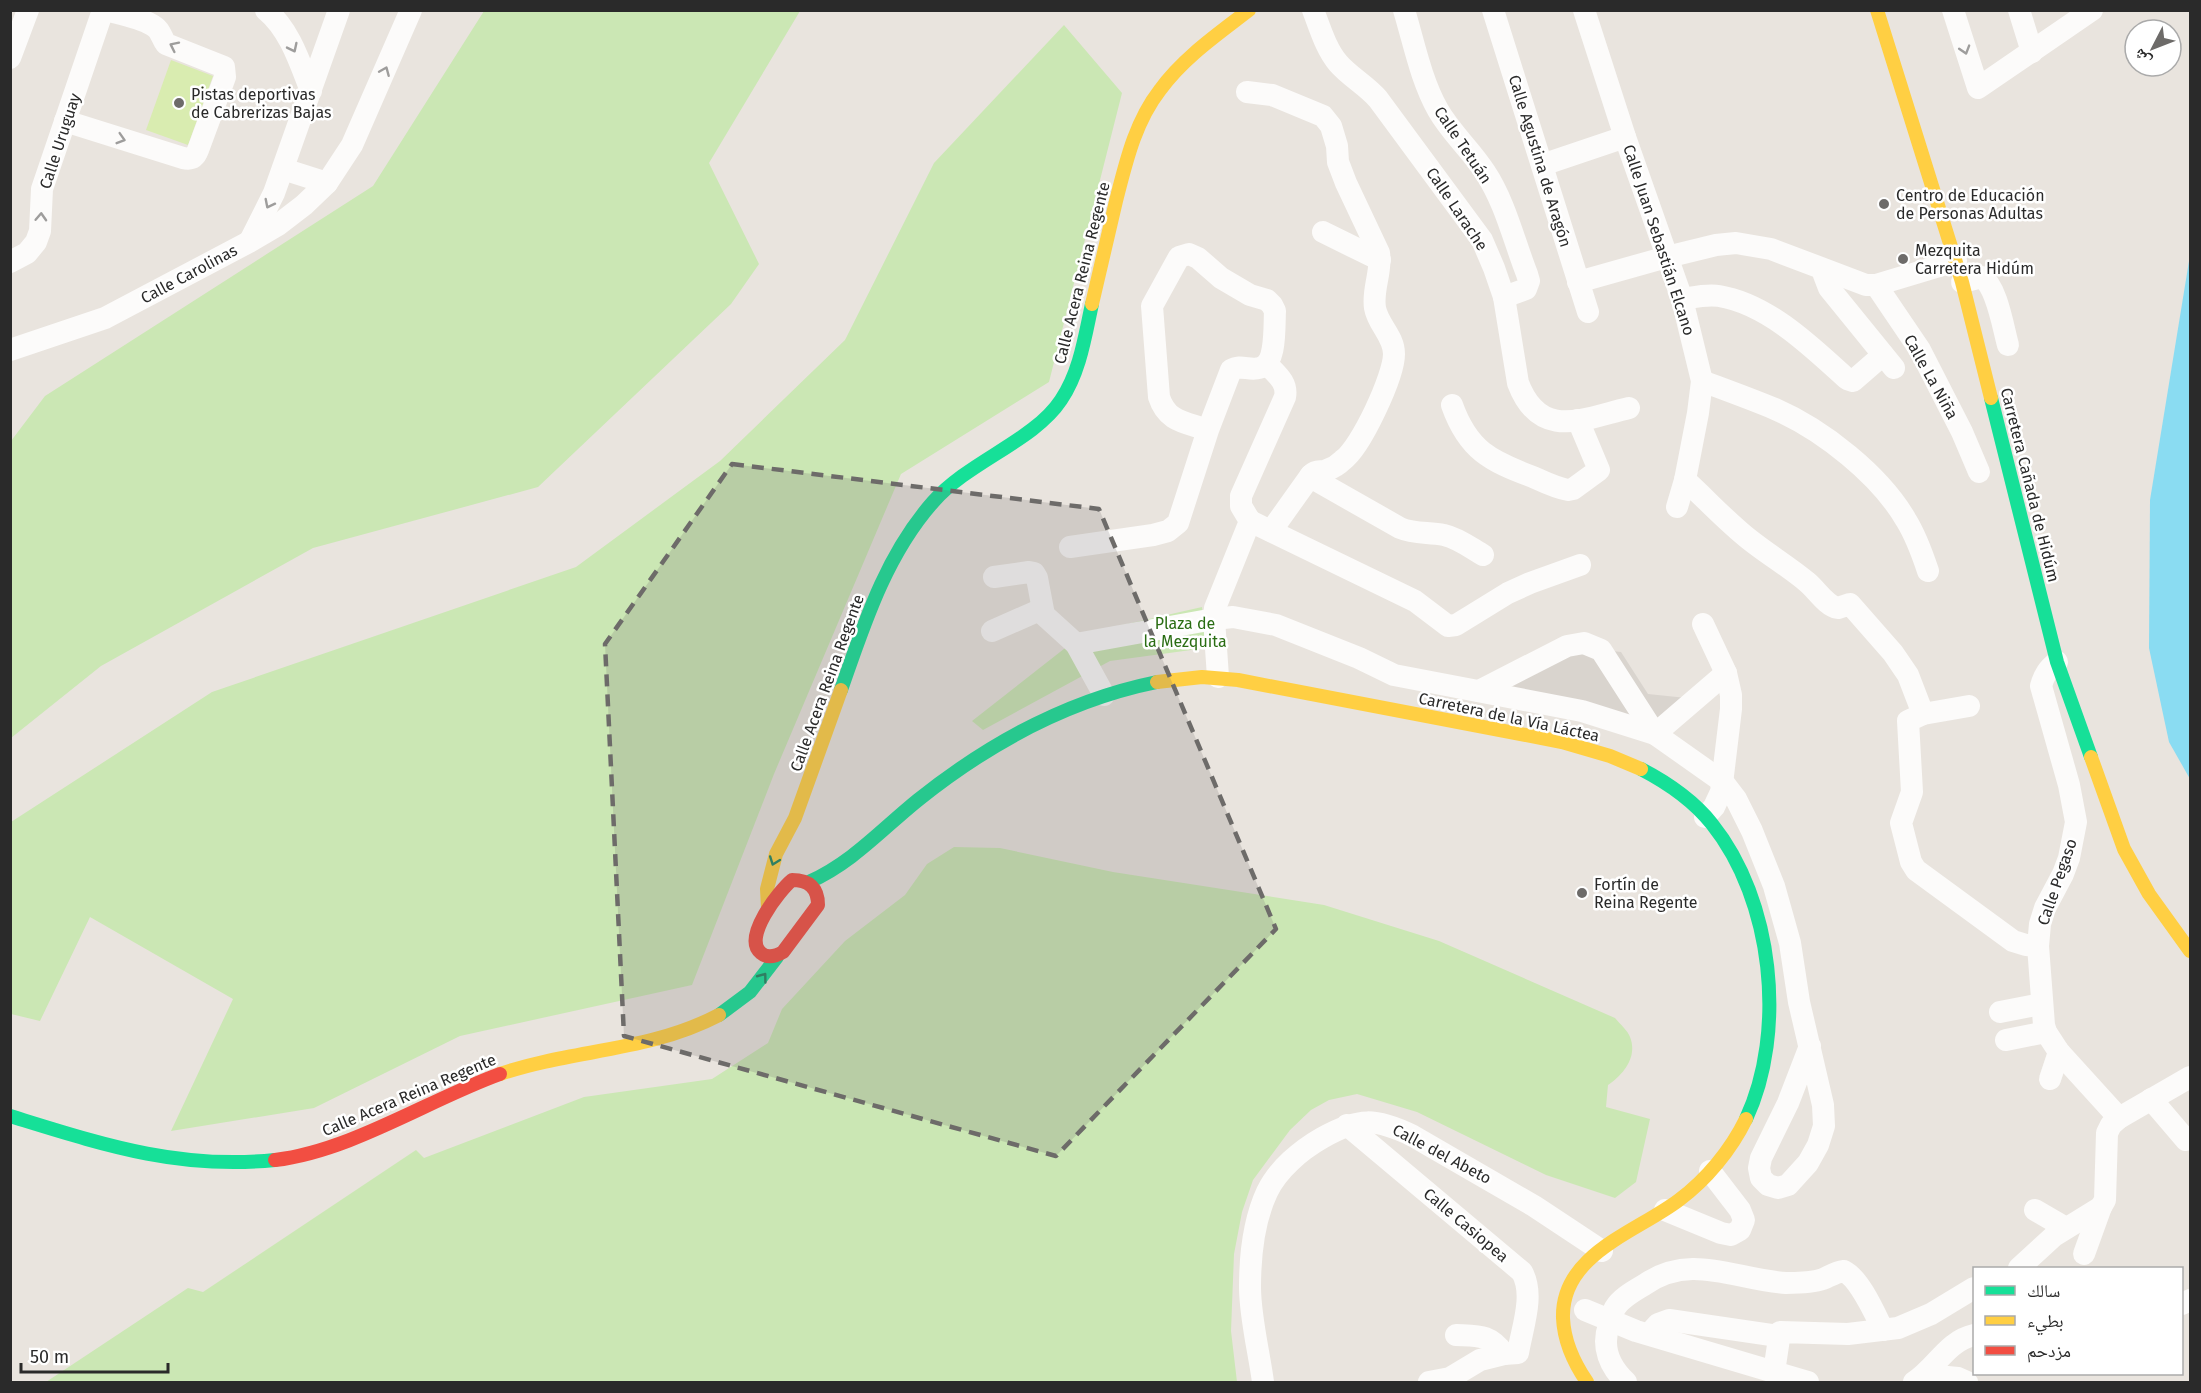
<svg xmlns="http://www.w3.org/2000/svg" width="2201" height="1393" font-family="'Fira Sans','Noto Naskh Arabic',sans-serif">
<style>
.green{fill:#cbe7b4}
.pitch{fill:#d9ecb0}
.plaza{fill:#d9d4ce}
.water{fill:#8adcf2}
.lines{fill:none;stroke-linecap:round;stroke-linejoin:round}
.street{stroke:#fcfbfa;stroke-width:22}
.fast{stroke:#16e098;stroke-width:14}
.slow{stroke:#ffcf43;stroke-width:14}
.jam{stroke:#f24e42;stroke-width:14}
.oneway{stroke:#9e9d9c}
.oneway2{stroke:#208561}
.marked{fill:#6d6b69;fill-opacity:0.2;stroke:#6d6b69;stroke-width:4.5;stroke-dasharray:12 8;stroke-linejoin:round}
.poi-dot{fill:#6d6b69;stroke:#fff;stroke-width:2}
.labels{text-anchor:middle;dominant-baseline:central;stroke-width:5;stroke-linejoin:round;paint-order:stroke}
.poi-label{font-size:16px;fill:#2a2a2a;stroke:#fff;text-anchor:start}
.street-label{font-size:16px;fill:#2a2a2a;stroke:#fff}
.park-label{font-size:16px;fill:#2a6d13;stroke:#fff}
</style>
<rect width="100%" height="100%" fill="#e9e4de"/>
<!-- green -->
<g class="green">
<polygon points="484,11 800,11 709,163 759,264 731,304 538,487 313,548 101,666 11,738 11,441 45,396 373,186"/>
<polygon points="1064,25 1122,93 1049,382 901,474 774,774 692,985 460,1036 314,1108 171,1131 233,999 90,917 40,1021 11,1014 11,822 212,692 576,567 720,461 845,340 934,163"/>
<polygon points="1202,607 1206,648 1110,661 983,730 972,721 1083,634"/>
<path d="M954 847 1000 848 1113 872 1324 905 1439 941 1615 1018C1620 1024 1628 1031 1630 1037 1638 1057 1623 1075 1608 1085L1606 1107 1650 1119 1636 1182 1615 1198 1546 1175 1417 1112 1357 1094 1329 1100 1311 1110 1290 1130 1253 1180 1242 1212 1234 1254 1231 1331 1237 1382H46L188 1288 203 1292 416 1150 424 1158 584 1097 712 1079 768 1043 782 1009 845 941 905 895 927 864Z"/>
</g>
<!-- pitch -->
<polygon class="pitch" points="171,60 213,76 188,145 146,130"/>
<!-- plaza -->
<polygon class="plaza" points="1567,646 1621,652 1648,694 1696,699 1655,734 1479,691"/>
<!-- water -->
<polygon class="water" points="2190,255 2190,779 2169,742 2149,648 2150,500"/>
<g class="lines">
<!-- street -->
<g class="street">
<path d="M266 10C290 30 300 63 311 91"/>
<path d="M1313 10C1320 28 1326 49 1338 63 1350 77 1366 85 1378 99L1482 240 1494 268 1504 297 1518 383C1540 441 1582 419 1629 408"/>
<path d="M1404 10C1414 43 1421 80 1438 110 1451 133 1471 150 1485 172 1505 202 1514 241 1527 274L1529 281 1526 289 1504 297"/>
<polyline points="1493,10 1588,312"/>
<polyline points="1584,10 1625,137 1682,299 1702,381 1698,413 1685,480 1677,507"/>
<polyline points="1953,10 1978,88 2092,10"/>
<polyline points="2019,10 2032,52"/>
<polyline points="10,58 28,10"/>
<path d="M1247 92 1272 95 1323 116 1331 126 1337 146 1338 162 1346 183 1379 253C1382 272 1372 289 1375 308 1378 325 1394 336 1394 354 1394 376 1361 447 1343 460 1339 464 1333 468 1327 470 1321 473 1317 469 1311 475L1312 478 1400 528C1414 534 1428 532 1444 535 1458 538 1471 548 1483 555"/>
<path d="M65 121 183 158C191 160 195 158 198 150L225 77 224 67 166 44C162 39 161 31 155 27 143 18 122 15 107 10"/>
<polyline points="1542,165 1625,137"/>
<polyline points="283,169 327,183"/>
<polyline points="1323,232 1380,260"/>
<polyline points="250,241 274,193 339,10"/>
<polyline points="10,262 27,253 36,242 40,231 42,189 103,10"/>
<polyline points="1826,271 1824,275 1829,288 1894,368"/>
<polyline points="1578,282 1667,257 1716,245 1736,243 1771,249 1866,285 1876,285 1956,261"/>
<path d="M1962 282 1982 277C1997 287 2003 327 2008 345"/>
<polyline points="1876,285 1920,350 1962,432 1979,472"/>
<path d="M1682 299C1695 297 1707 294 1719 296 1768 304 1812 347 1847 379L1853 381 1883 355"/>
<polyline points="10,350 105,318 249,242 278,225 304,205 327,183 352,145 411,10"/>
<path d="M1702 381C1726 390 1751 399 1775 409 1823 430 1880 475 1906 520 1916 536 1922 553 1928 571"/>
<path d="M1452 405C1468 450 1490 461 1533 477 1544 482 1556 488 1568 490L1573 489 1599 470 1578 420"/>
<path d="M1685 480C1707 500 1727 522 1750 540 1769 555 1789 567 1807 582 1816 589 1826 606 1838 608L1850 604 1893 653 1908 675 1923 714"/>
<polyline points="1250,521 1415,601 1448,626 1456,625 1508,593 1530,583 1580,565"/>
<polyline points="1271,531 1311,475"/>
<path d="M1070 547 1153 535 1168 531 1178 523 1208 430C1185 422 1167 422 1159 397L1152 306 1179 257 1189 254 1198 258 1221 278 1250 295 1267 300 1272 305 1275 311C1274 326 1277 365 1259 368 1249 371 1241 364 1231 370L1208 430"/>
<polyline points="994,577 1029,572 1034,573 1037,578 1044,615 1076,644 1104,695"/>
<polyline points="1703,624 1726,673 1731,695 1731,709 1721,792 1714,807 1705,817"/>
<polyline points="992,631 1042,609"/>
<polyline points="1076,644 1214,619 1233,617 1276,625 1359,658 1394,675 1582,711 1655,734 1723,782 1736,799 1752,831 1774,886 1790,943 1799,1002 1823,1105 1824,1126 1818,1145 1808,1163 1788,1185 1778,1188 1768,1185 1761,1178 1759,1168 1761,1158 1788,1103 1810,1046"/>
<path d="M2057 662C2048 669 2044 675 2041 686L2069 785 2076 822 2069 858 2063 874 2045 908 2040 924 2038 946 2044 1025 2046 1032 2059 1052 2119 1118"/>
<path d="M1218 677 1214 619 1215 608 1250 521 1241 506V496L1285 397C1288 382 1276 374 1267 364"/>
<polyline points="1479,691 1567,646 1584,643 1601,650 1655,734 1726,673"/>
<polyline points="1969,706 1923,714 1908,721 1912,792 1901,823 1911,862 1916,870 2013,941 2026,945 2038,946"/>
<polyline points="2000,1012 2041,1004"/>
<polyline points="2006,1040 2046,1032"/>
<polyline points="2050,1079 2059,1052"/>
<polyline points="2151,1099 2186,1140"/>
<path d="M1347 1125 1522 1272C1535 1295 1522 1328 1518 1353L1504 1354 1480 1360 1450 1378 1429 1382"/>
<polyline points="1665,1210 1721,1233 1731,1235 1740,1230 1744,1220 1740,1210 1710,1171"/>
<polyline points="2035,1210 2066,1228"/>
<polyline points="2084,1254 2101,1207"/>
<polyline points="2019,1268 2054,1236 2101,1207 2105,1200 2107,1133 2111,1125 2119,1118 2190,1077"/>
<polyline points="2182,1304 2190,1300"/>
<polyline points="1585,1310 1636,1331 1808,1382"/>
<polyline points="1649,1334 1658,1324 1669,1320 1778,1336"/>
<path d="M1456 1335C1478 1336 1490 1334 1504 1354"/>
<polyline points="1774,1372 1780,1332 1848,1334 1898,1328 1931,1314 1974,1288"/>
<polyline points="1926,1375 1958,1378 1967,1382"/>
<path d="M1263 1382C1259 1352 1250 1317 1250 1287 1250 1256 1254 1220 1267 1192 1278 1169 1301 1150 1322 1138 1359 1117 1376 1118 1413 1136L1534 1206 1602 1251"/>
<path d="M1626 1382C1610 1367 1601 1347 1609 1325 1612 1320 1612 1313 1615 1308 1621 1298 1634 1291 1644 1285 1691 1252 1735 1280 1786 1283 1797 1283 1812 1283 1823 1279 1830 1276 1836 1272 1844 1271 1860 1279 1875 1314 1883 1330"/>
<path d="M1914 1382C1936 1368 1947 1341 1974 1335"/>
</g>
<!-- fast -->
<g class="fast">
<polyline points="1991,398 2057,662 2091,757"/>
<path d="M841 690C864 624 886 555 933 502 969 461 1034 441 1061 400 1080 372 1085 336 1092 304"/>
<path d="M1641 769C1668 783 1693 800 1712 824 1773 900 1787 1031 1746 1119"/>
<path d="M809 882C852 863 882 829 918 800 988 744 1068 700 1157 682"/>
<polyline points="719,1015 750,992 777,957"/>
<path d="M10 1116C101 1144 178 1170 275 1160"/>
</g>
<!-- slow -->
<g class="slow">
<polyline points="1877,10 1962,282 1991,398"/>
<path d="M1092 304C1100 270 1108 235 1116 201 1126 162 1135 122 1160 90 1183 58 1218 34 1249 10"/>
<polyline points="1157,682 1202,677 1238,680 1562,742 1610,756 1641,769"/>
<polyline points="2091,757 2124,849 2149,894 2190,951"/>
<polyline points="768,908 767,889 776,854 795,818 841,690"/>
<path d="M500 1074C574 1049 648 1052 719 1015"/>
<path d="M1587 1382C1574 1363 1564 1342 1563 1318 1561 1254 1637 1232 1679 1200 1706 1180 1731 1150 1746 1119"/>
</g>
<!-- jam -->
<g class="jam">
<path d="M792 880C809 880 818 888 818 905L783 952C776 956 768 959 761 953 742 938 779 891 792 880Z"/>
<path d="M275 1160C351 1151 428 1100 500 1074"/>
</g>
</g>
<!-- one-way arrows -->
<defs><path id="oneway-chevron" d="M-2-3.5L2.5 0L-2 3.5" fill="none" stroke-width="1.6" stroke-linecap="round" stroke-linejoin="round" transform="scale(1.5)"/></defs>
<g class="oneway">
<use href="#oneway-chevron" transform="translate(174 46) rotate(-154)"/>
<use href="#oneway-chevron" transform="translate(293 48) rotate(64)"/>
<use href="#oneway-chevron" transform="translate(1965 50) rotate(73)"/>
<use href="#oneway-chevron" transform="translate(385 71) rotate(-67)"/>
<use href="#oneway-chevron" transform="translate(121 139) rotate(17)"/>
<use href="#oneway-chevron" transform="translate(269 204) rotate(117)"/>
<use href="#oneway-chevron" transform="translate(41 217) rotate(-87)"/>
</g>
<g class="oneway2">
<use href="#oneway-chevron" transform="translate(774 861) rotate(110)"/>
<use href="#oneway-chevron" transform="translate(763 977) rotate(-53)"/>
</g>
<!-- marked area -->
<path class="marked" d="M732 464 1099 509 1276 929 1056 1156 624 1036 605 644Z"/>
<!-- markers -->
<g class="poi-dot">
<circle cx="179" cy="103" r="6"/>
<circle cx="1884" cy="204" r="6"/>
<circle cx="1903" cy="259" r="6"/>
<circle cx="1582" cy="893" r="6"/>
</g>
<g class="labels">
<!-- poi labels -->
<g class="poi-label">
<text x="191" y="94">Pistas deportivas<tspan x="191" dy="18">de Cabrerizas Bajas</tspan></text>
<text x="1896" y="195">Centro de Educación<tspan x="1896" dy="18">de Personas Adultas</tspan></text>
<text x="1915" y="250">Mezquita<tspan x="1915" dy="18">Carretera Hidúm</tspan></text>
<text x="1594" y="884">Fortín de<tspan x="1594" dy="18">Reina Regente</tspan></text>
</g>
<!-- street labels -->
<g class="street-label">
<text transform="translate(60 141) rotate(-72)">Calle Uruguay</text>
<text transform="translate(1463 145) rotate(56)">Calle Tetuán</text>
<text transform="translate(1540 161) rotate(73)">Calle Agustina de Aragón</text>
<text transform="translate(1457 209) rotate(56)">Calle Larache</text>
<text transform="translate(1659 240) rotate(72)">Calle Juan Sebastián Elcano</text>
<text transform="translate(1082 273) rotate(-76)">Calle Acera Reina Regente</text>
<text transform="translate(189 274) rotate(-28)">Calle Carolinas</text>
<text transform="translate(1931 377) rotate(61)">Calle La Niña</text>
<text transform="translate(2030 485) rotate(76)">Carretera Cañada de Hidúm</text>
<text transform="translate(827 683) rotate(-70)">Calle Acera Reina Regente</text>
<text transform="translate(1509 717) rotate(12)">Carretera de la Vía Láctea</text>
<text transform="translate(2057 882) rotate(-71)">Calle Pegaso</text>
<text transform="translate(409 1095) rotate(-23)">Calle Acera Reina Regente</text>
<text transform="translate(1442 1154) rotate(28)">Calle del Abeto</text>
<text transform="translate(1466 1225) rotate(40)">Calle Casiopea</text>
</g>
<!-- park labels -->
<g class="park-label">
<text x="1185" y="623">Plaza de<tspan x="1185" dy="18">la Mezquita</tspan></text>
</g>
</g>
<!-- border -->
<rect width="2201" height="1393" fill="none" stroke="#2a2a2a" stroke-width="24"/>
<!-- legend -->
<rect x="1973" y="1267" width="210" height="108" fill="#ffffff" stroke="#aaaaaa" stroke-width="1.5"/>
<rect x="1985" y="1286" width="30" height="9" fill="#16e098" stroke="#aaaaaa" stroke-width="1.5"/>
<text x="2027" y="1297" font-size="18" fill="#2a2a2a">سالك</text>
<rect x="1985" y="1316" width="30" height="9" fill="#ffcf43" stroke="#aaaaaa" stroke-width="1.5"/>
<text x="2027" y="1327" font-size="18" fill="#2a2a2a">بطيء</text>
<rect x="1985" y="1346" width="30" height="9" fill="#f24e42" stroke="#aaaaaa" stroke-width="1.5"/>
<text x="2027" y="1357" font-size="18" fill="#2a2a2a">مزدحم</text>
<!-- north arrow -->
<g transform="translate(2153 48) rotate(228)"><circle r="28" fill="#ffffff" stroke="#aaaaaa" stroke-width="1.5"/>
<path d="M0-4.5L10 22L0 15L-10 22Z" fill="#6d6b69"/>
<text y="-9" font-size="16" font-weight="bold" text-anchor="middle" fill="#2a2a2a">ش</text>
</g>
<!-- scale -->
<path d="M21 1363v9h147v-9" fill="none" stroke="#2a2a2a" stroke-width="3"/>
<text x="30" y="1363" font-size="18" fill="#2a2a2a" stroke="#ffffff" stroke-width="4.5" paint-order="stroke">50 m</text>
</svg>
